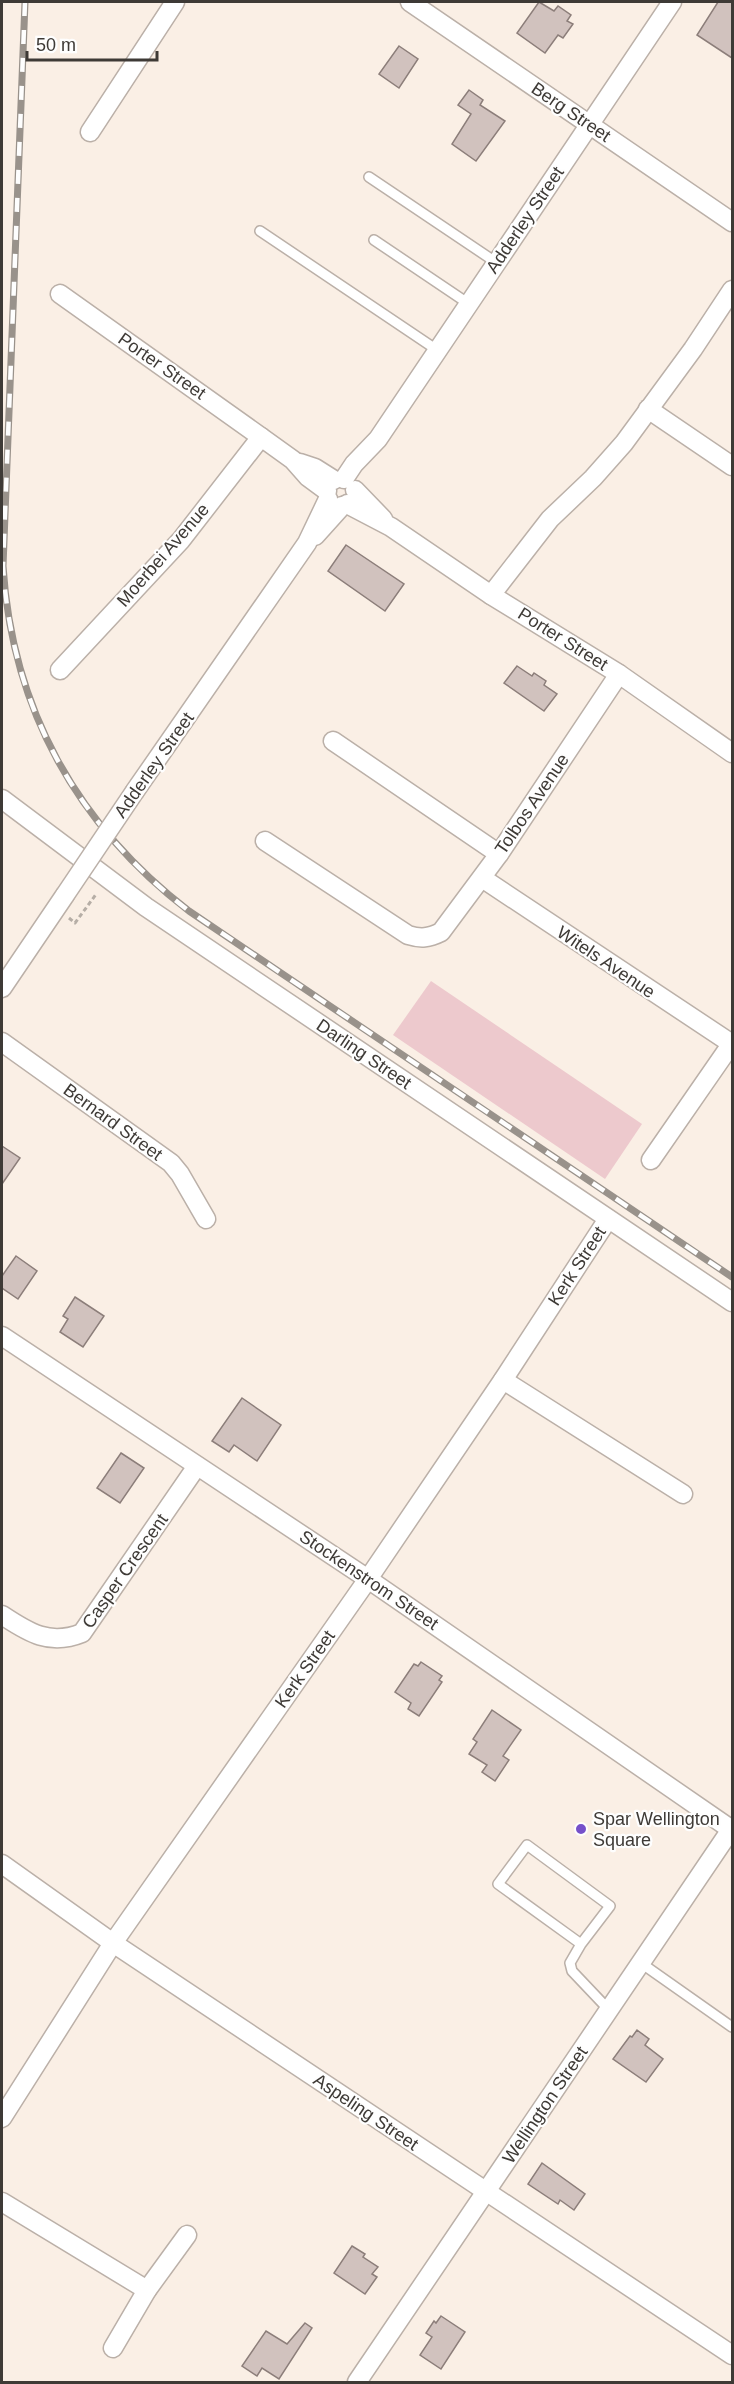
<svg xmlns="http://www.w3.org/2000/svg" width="734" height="2384" font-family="Helvetica,sans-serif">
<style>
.green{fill:#edc9cd}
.building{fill:#d1c2be;stroke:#8c7e7a;stroke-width:1.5}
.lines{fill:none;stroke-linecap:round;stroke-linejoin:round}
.lane-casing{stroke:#bbb0a8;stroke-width:12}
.street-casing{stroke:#bbb0a8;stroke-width:21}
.path{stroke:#b6aea6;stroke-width:3;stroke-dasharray:4.5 3;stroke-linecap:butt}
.lane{stroke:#fff;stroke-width:9}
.street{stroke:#fff;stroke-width:18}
.rail-casing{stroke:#99928b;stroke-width:7}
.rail{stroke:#fefefe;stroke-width:4.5;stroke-dasharray:14;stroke-linecap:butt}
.street-bridge-casing{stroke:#bbb0a8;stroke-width:21;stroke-linecap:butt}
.street-bridge{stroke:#fff;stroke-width:18}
.poi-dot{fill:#7550ca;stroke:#fefefe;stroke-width:2}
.labels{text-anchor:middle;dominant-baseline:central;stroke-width:4.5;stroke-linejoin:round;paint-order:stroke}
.street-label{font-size:18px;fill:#3e3a36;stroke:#fefefe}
.poi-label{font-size:18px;fill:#3e3a36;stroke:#fefefe;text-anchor:start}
</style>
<rect width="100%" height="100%" fill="#faefe5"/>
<!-- green -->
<polygon class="green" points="431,981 642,1124 605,1179 393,1035"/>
<!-- building -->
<g class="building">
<polygon points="539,2 554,11 558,6 571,15 567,21 573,24 563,38 558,35 545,53 517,33"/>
<polygon points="718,2 732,2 732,58 697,35"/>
<polygon points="399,46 418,59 399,88 379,74"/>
<polygon points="469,90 483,100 480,105 505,121 476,161 452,144 471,114 458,105"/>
<polygon points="346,545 404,584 385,611 328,571"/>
<polygon points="517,666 532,676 534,673 546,681 544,685 557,694 544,711 504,683"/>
<polygon points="2,1146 20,1158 2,1184"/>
<polygon points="16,1256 37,1271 18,1299 2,1288 2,1276"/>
<polygon points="75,1297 104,1316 83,1347 60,1332 68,1319 63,1316"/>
<polygon points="242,1398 281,1425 257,1461 234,1445 229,1452 212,1441"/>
<polygon points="121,1453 144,1468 120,1503 97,1488"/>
<polygon points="421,1662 442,1676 439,1680 442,1682 419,1716 408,1709 411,1703 395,1692 414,1664 418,1666"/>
<polygon points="492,1710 521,1730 503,1756 509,1760 495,1781 482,1772 487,1765 469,1754 477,1742 473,1739"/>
<polygon points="637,2030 649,2039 645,2045 663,2059 646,2082 613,2059 630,2036 632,2037"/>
<polygon points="542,2163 585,2194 574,2210 560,2200 558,2204 528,2184"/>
<polygon points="352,2246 365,2254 363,2257 378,2267 372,2274 377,2277 365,2294 334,2273"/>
<polygon points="441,2316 465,2332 441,2369 420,2355 432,2337 426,2333 434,2321 436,2323"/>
<polygon points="305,2323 312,2328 279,2379 262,2368 257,2376 242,2366 266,2331 287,2344"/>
</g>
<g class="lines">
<defs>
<g id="lane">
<polyline points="369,177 497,263"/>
<polyline points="260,231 437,350"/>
<polyline points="374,240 469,304"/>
<polyline points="581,1944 498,1884 527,1845 610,1906 581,1944 570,1963 572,1971 609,2010"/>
<polyline points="641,1963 732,2027"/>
</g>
<g id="street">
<polyline points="410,2 732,222"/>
<polyline points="90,132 175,2"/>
<polyline points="60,294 261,437 293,460 308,477 327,491"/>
<polyline points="648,409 732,466"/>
<polyline points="300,463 315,468 334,480"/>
<polyline points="344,479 354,464 378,439 672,2"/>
<polyline points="355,490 383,519"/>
<polyline points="347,504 391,527 491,595 619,674 732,753"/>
<polyline points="315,536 342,506"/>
<polyline points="491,595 550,519 593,478 624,443 693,349 732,290"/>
<polyline points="60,670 181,540 261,437"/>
<polyline points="333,741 499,854"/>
<polyline points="135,791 307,543 328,499"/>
<polyline points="2,799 146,907 732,1302"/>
<path d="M265 841 408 935C421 939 429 938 441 932L499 854 619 674"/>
<polyline points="482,878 732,1044"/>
<polyline points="2,988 65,895"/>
<polyline points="2,1042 171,1163 180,1174 206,1219"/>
<polyline points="651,1160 732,1043"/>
<polyline points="2,1336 368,1579 732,1830"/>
<polyline points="503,1380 683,1494"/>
<path d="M2 1615C29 1633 50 1646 82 1633L197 1466"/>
<polyline points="2,1864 113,1943 732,2355"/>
<polyline points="2,2118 113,1943 368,1579 503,1380 608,1219"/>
<polyline points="2,2202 147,2290"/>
<polyline points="113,2348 147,2290 187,2235"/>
<polyline points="357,2382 732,1828"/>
</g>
</defs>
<!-- lane casing -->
<use href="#lane" class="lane-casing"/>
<!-- street casing -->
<use href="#street" class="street-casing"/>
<!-- path -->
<polyline class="path" points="69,918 75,923 97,893"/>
<!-- lane -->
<use href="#lane" class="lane"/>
<!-- street -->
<use href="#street" class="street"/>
<defs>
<path id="rail" d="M25 2 3 566C12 709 77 825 189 911L732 1277"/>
</defs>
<!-- rail casing -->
<use href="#rail" class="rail-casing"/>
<!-- rail -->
<use href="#rail" class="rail"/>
<defs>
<polyline id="street-bridge" points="65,895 135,791"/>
</defs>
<!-- street-bridge casing -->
<use href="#street-bridge" class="street-bridge-casing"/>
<!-- street-bridge -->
<use href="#street-bridge" class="street-bridge"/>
</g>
<!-- markers -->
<circle class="poi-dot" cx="581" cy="1829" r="6"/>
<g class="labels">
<!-- street labels -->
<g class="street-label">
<text transform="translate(571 112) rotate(34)">Berg Street</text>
<text transform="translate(525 220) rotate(-56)">Adderley Street</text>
<text transform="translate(162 366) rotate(35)">Porter Street</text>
<text transform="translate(163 555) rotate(-49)">Moerbei Avenue</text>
<text transform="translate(563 639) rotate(32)">Porter Street</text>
<text transform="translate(154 765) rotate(-55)">Adderley Street</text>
<text transform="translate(532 804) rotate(-56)">Tolbos Avenue</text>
<text transform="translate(606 962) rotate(34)">Witels Avenue</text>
<text transform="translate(364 1054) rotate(34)">Darling Street</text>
<text transform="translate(113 1122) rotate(36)">Bernard Street</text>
<text transform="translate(577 1266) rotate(-57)">Kerk Street</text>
<text transform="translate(125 1571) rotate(-55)">Casper Crescent</text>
<text transform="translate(369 1580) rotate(34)">Stockenstrom Street</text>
<text transform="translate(305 1669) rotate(-55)">Kerk Street</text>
<text transform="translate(545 2105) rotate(-56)">Wellington Street</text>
<text transform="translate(366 2112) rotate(34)">Aspeling Street</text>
</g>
<!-- poi labels -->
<g class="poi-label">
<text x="593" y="1819">Spar Wellington<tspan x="593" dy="21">Square</tspan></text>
</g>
</g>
<!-- border -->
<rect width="734" height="2384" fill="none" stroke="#3e3a36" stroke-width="6"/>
<!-- scale -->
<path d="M27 51v9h130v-9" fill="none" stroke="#3e3a36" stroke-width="3"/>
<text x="36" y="51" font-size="18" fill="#3e3a36" stroke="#fefefe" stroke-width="4.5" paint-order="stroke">50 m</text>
</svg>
